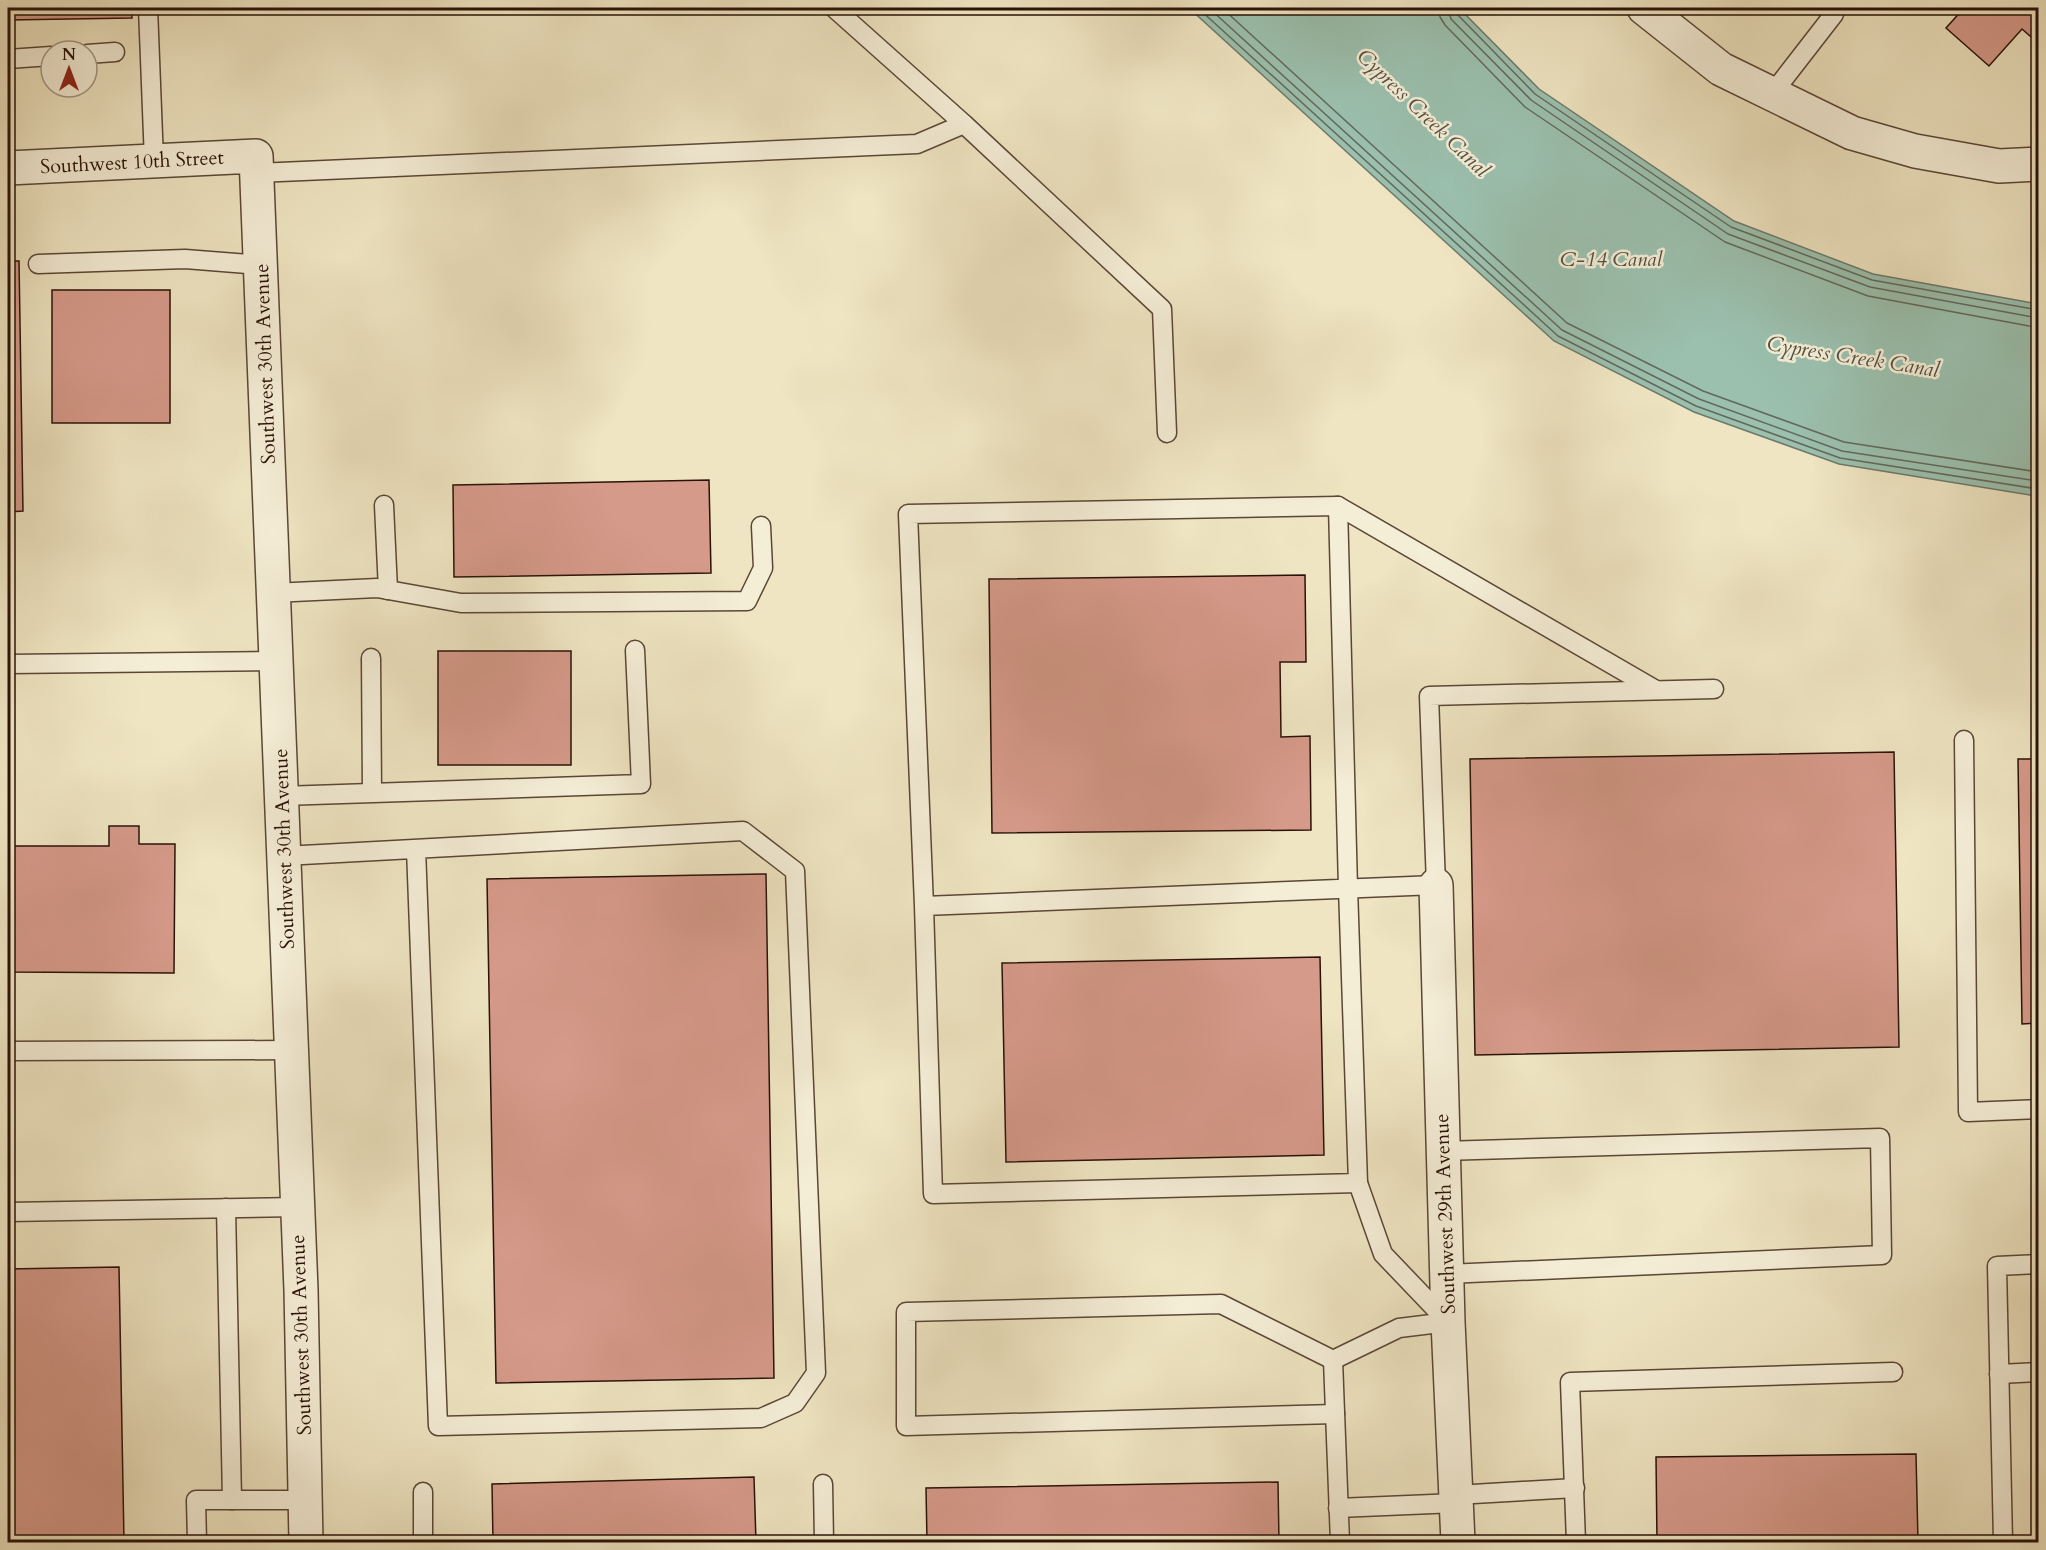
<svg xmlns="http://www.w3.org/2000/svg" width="2046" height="1550" font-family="Cardo,serif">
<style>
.water{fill:#9bc0ae;stroke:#6d7a6c;stroke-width:1.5}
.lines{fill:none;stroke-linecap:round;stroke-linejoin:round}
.shore{stroke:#62695b;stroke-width:1.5}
.building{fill:#d69a8a;stroke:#291208;stroke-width:1.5}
.service-casing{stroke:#5a4736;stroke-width:21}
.minor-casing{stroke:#5a4736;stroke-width:36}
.service{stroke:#f5eed7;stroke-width:18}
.minor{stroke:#f5eed7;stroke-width:33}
.labels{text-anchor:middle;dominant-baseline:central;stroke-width:5;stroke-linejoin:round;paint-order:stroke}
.street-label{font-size:20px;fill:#291208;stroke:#f5eed7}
.water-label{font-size:21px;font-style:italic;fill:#514f42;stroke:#f5eed7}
</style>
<rect width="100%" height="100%" fill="#efe5c2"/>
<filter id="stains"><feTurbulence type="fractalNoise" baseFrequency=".00333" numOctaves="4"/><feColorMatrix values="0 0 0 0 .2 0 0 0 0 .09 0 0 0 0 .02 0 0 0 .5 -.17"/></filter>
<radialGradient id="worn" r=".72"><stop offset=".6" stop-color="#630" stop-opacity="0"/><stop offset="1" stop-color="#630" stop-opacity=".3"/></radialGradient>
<!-- water -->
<polygon class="water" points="1189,8 1459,8 1539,89 1734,221 1873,274 2038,304 2038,495 2030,495 1839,464 1694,412 1554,341"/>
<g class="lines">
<!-- shore -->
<g class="shore">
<polyline points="1198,8 1558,336 1696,406 1840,458 2038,489"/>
<polyline points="1209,8 1562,330 1699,399 1842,451 2038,481"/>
<polyline points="1222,8 1567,323 1703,391 1844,442 2038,472"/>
<polyline points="1439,8 1440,17 1445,25 1525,107 1725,242 1868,296 2029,326 2038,327"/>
<polyline points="1448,8 1451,19 1531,100 1728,234 1870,287 2038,318"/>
<polyline points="1455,8 1457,14 1535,94 1731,227 1872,280 2038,310"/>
</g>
</g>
<!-- building -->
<g class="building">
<polygon points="8,8 131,8 132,18 8,20"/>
<polygon points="1964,8 2038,8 2038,43 2022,29 1989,66 1946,28"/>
<polygon points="8,261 19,261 23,511 8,512"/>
<rect x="52" y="290" width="118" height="133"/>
<polygon points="709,480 711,573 454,577 453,485"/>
<polygon points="1305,575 1306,662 1280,662 1281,737 1310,736 1311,830 992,833 989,579"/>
<rect x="438" y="651" width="133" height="114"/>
<polygon points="1894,752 1899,1047 1475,1055 1470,759"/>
<polygon points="2018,759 2038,759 2038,1023 2022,1024"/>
<polygon points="109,826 139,826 139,844 175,844 174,973 8,972 8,846 109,846"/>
<polygon points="766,874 774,1378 496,1383 487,879"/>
<polygon points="1320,957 1324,1155 1006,1162 1002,963"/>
<polygon points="119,1267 124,1542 8,1542 8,1269"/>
<polygon points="1916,1454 1918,1542 1657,1542 1656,1457"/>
<polygon points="754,1477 756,1542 493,1542 492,1484"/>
<polygon points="1278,1482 1279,1542 927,1542 926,1488"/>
</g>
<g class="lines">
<defs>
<g id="service">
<polyline points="148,8 154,161"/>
<polyline points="834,8 964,124 1162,309 1167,433"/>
<polyline points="87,54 115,52"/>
<polyline points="8,59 51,56"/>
<polyline points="1772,94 1834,14 1827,8"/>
<polyline points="257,173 917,144 964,124"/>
<polyline points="38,264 185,259 261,265"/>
<polyline points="384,505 388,590"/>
<polyline points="1338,506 1656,690"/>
<polyline points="273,593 377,588 461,603 747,601 763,568 761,526"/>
<polyline points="371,658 372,792"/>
<polyline points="8,664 276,661"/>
<polyline points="1964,740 1968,1112 2038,1109"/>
<polyline points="282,796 641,784 635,650"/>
<polyline points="284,856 743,831 795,871 816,1373 795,1403 761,1418 438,1426 416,849"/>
<polyline points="924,906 908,514 1338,506 1348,888 1358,1183 933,1194 924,906 1436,885 1429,696 1714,689"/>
<polyline points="8,1051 291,1050"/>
<polyline points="1443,1151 1880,1138 1882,1255 1447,1274"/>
<polyline points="1358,1183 1383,1254 1448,1322"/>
<polyline points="226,1208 232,1500"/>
<polyline points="8,1212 297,1207"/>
<polyline points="1333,1360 1221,1304 906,1312 906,1426 1335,1414"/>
<polyline points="1333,1360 1340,1542"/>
<polyline points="1333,1360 1399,1328 1448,1322"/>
<polyline points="1999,1374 2038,1372"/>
<polyline points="823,1484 824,1542"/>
<polyline points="423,1492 423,1542"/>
<polyline points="1456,1495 1575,1488"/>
<polyline points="1338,1508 1456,1503"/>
<polyline points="197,1542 196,1500 305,1500"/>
<polyline points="1576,1542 1570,1382 1893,1372"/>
<polyline points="2003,1542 1997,1266 2038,1264"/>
</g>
<g id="minor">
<polyline points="1644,8 1721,69 1852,133 1915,151 1999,166 2038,164"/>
<polyline points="8,168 256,156 301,1290 306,1542"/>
<polyline points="1436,885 1448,1322 1458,1542"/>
</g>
</defs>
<!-- service casing -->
<use href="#service" class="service-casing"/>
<!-- minor casing -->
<use href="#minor" class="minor-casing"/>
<!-- service -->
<use href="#service" class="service"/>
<!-- minor -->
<use href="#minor" class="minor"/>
</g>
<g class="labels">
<!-- street labels -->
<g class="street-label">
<text transform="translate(132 162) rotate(-3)">Southwest 10th Street</text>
<text transform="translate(265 364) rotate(-92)">Southwest 30th Avenue</text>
<text transform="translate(284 849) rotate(-92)">Southwest 30th Avenue</text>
<text transform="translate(1445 1214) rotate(-92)">Southwest 29th Avenue</text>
<text transform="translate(301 1335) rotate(-92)">Southwest 30th Avenue</text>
</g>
<!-- water labels -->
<g class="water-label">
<text transform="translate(1423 113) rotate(44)">Cypress Creek Canal</text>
<text x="1611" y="259">C-14 Canal</text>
<text transform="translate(1853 357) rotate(9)">Cypress Creek Canal</text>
</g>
</g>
<!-- margin -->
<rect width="2046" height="1550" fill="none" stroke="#efe5c2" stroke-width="30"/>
<rect x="9" y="9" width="2028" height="1532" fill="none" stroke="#291208" stroke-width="3"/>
<rect x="15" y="15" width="2016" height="1520" fill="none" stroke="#291208" stroke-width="1.5"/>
<!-- north arrow -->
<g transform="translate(69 69)"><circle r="28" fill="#f5eed7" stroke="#a39684" stroke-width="1.5"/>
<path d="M0-4.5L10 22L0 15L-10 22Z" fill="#8f2418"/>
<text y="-9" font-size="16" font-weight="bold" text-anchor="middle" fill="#291208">N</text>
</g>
<rect width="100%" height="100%" filter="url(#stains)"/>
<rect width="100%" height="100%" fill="url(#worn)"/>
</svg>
